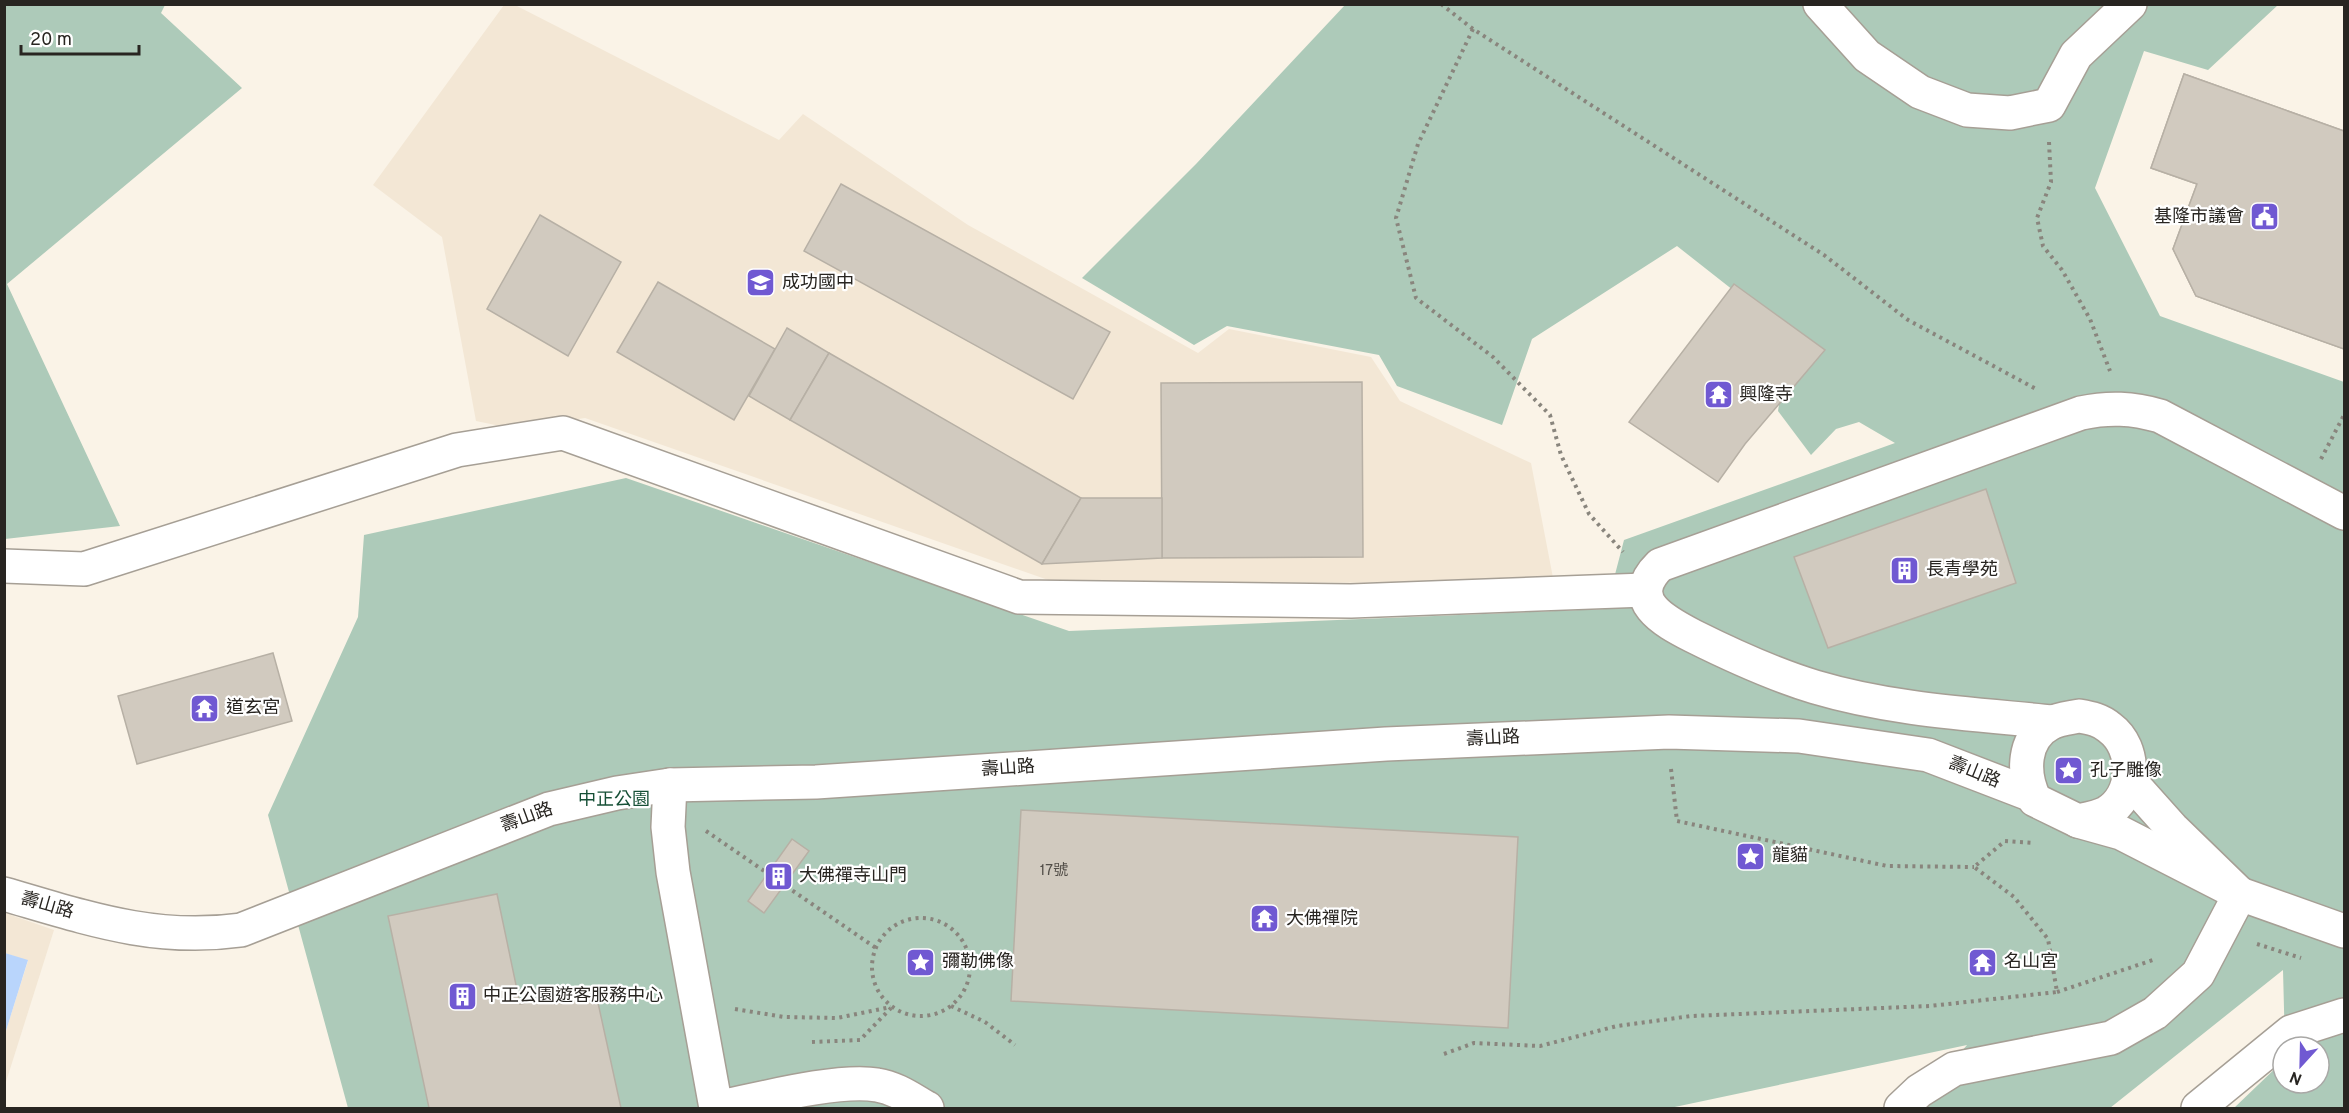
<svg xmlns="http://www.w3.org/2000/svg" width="2349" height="1113" font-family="Overpass,'Noto Sans TC',sans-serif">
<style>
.built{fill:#f3e7d5}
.green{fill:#adcab9}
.water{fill:#b9d5fc}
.building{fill:#d1cabf;stroke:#b7b0a5;stroke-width:1.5}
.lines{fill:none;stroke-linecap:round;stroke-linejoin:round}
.minor-casing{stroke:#a69f95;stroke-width:36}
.path{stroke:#89857d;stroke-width:4;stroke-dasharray:3 4.5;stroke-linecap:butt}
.minor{stroke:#fff;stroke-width:33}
.labels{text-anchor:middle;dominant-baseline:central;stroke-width:4.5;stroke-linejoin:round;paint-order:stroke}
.number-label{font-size:15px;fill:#524e48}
.poi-label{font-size:18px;fill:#282521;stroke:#fff;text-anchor:start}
.street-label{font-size:18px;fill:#282521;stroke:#fff}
.park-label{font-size:18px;fill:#165036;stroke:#fff}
</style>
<rect width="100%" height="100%" fill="#faf3e7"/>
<!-- built -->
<g class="built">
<polygon points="504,5 515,5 779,140 803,114 968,225 1198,353 1229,329 1371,357 1400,401 1531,463 1554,583 1054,582 585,418 515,429 476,421 442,237 373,185"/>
<polygon points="5,913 54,930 5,1085 5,1034 28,961 5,953"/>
</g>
<!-- green -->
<g class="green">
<polygon points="4,5 165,5 161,13 242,88 7,284 120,526 5,539"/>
<polygon points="1345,5 2278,5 2208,70 2144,51 2095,188 2160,316 2344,382 2344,1108 2234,1108 2283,1061 2283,1083 2319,1083 2319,1047 2285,1047 2283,970 2110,1108 1914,1108 1967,1045 1670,1108 348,1108 268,815 358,617 364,535 626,478 1069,631 1606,609 1624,540 1895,443 1859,422 1836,429 1811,455 1778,411 1790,335 1677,246 1532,339 1502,425 1397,386 1379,355 1227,326 1194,345 1082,278 1196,164"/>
</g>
<!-- water -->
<polygon class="water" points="5,953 28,960 5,1034 4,953"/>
<!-- building -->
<g class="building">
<polygon points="2184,74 2344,131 2344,349 2196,296 2173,249 2197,184 2151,168"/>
<polygon points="2184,74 2344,131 2344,349 2196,296 2173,249 2197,184 2151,168"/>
<polygon points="841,184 1110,332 1073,399 804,251"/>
<polygon points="540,215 621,262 568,356 487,309"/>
<polygon points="658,282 775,349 734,420 617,352"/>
<polygon points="1734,284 1825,350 1745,444 1718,482 1629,422"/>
<polygon points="787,328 829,353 790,420 749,396"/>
<polygon points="829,353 1081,498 1042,564 790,420"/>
<polygon points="1362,382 1363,557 1162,558 1161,383"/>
<polygon points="1986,489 2016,583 1828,648 1794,557"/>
<polygon points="1081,498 1162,498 1162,558 1042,564"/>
<polygon points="273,653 292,721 137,764 118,696"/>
<polygon points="1021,810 1518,837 1508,1028 1011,1001"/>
<polygon points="792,839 809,851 764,913 748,901"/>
<polygon points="497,894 520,1004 595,989 621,1108 429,1108 388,916"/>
</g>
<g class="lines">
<defs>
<g id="minor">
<polyline points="1820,4 1867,56 1920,92 1967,110 2010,113 2049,105 2076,55 2130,4"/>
<polyline points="4,566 84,569 457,450 563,433 1019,597 1351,601 1645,590"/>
<path d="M2079 716C2091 718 2101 720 2110 728 2137 748 2136 796 2106 813 2098 817 2087 819 2078 821L2035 800C2022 774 2022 738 2051 723 2059 719 2070 718 2079 716Z"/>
<path d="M2053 722C1973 714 1892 710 1815 687 1772 674 1733 656 1693 636 1664 621 1624 600 1660 565L2081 413C2109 407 2132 408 2160 416L2344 513"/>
<path d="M670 785 668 827 673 872 716 1108C756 1100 839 1078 877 1085 896 1088 911 1099 927 1108"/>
<polyline points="2078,821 2121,833 2240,894 2344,931"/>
<path d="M4 894C87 918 154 942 241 930L549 809 617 793 670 785 816 782 1386 744 1669 732 1799 736 1928 755 2032 795"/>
<polyline points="1901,1108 1919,1091 1954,1069 2111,1038 2155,1013 2198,974 2240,894 2172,828 2130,781"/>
<polyline points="2198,1108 2291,1032 2344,1015"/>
</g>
</defs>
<!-- minor casing -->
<use href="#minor" class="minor-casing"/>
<!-- path -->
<g class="path">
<polyline points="1441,4 1473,29 1824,255 1908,320 2038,390"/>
<polyline points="1473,29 1418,144 1396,218 1416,298 1493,357 1550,415 1561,455 1589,514 1623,552"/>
<polyline points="2049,142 2051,182 2037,218 2043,246 2062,270 2090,319 2110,371"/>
<polyline points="2321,459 2344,415"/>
<polyline points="1671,769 1677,821 1887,866 1974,867"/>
<polyline points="706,831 876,948"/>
<circle cx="921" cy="967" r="49"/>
<polyline points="2257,944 2301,958"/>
<polyline points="2057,992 2156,959"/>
<polyline points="951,1006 985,1022 1015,1045"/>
<polyline points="735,1009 784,1017 837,1018 891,1007"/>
<polyline points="812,1042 860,1040 891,1008"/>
<polyline points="1444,1054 1474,1043 1540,1046 1617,1026 1691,1016 1930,1006 2057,992 2048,939 2014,897 1974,867 2005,841 2034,843"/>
</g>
<!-- minor -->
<use href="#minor" class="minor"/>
</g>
<!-- icons -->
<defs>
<symbol id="civic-square" viewBox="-11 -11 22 22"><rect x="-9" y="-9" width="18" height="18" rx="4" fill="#7059d2" stroke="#fff"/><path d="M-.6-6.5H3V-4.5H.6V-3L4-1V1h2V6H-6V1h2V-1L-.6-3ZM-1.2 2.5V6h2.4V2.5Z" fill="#fff"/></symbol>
<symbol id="school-square" viewBox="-11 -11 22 22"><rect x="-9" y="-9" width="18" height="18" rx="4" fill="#7059d2" stroke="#fff"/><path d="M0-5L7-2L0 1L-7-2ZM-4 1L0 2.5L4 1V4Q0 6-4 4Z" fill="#fff"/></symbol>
<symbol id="temple-square" viewBox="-11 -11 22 22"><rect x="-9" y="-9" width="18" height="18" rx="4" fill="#7059d2" stroke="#fff"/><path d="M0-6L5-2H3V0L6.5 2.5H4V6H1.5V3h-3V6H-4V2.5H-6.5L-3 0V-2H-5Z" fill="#fff"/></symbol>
<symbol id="building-square" viewBox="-11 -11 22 22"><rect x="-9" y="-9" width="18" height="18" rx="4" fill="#7059d2" stroke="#fff"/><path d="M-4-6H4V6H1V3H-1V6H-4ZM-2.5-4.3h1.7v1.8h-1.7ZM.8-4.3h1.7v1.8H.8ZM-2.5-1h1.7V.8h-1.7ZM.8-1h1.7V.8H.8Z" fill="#fff"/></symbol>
<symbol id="sight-square" viewBox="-11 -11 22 22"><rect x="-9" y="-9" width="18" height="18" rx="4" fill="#7059d2" stroke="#fff"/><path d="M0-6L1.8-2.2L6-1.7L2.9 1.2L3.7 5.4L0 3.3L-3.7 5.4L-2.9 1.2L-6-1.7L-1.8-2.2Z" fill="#fff"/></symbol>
</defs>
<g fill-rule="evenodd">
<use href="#civic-square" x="2248" y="200" width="33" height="33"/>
<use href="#school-square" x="744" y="266" width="33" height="33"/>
<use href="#temple-square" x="1702" y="378" width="33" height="33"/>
<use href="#building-square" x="1888" y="554" width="33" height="33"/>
<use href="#temple-square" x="188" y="692" width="33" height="33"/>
<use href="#sight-square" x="2052" y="754" width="33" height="33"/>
<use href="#sight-square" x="1734" y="840" width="33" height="33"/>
<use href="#building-square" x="762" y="860" width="33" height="33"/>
<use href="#temple-square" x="1248" y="902" width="33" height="33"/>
<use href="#sight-square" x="904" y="946" width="33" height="33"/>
<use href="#temple-square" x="1966" y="946" width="33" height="33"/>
<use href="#building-square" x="446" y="980" width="33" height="33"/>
</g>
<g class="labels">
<!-- number labels -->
<g class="number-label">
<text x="1054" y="871">17號</text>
</g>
<!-- poi labels -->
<g class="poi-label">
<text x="2244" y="217" text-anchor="end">基隆市議會</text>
<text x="782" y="283">成功國中</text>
<text x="1739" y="395">興隆寺</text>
<text x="1926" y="570">長青學苑</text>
<text x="226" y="708">道玄宮</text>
<text x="2090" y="771">孔子雕像</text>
<text x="1772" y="856">龍貓</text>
<text x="799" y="876">大佛禪寺山門</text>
<text x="1286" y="919">大佛禪院</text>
<text x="942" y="962">彌勒佛像</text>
<text x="2004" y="962">名山宮</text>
<text x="483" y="996">中正公園遊客服務中心</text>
</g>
<!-- street labels -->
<g class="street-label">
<text transform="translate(1493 739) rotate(-3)">壽山路</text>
<text transform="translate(1008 769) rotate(-4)">壽山路</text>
<text transform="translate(1974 773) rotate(22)">壽山路</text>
<text transform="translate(527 818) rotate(-20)">壽山路</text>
<text transform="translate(47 906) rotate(16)">壽山路</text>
</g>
<!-- park labels -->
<g class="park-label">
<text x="614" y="800">中正公園</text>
</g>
</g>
<!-- border -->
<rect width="2349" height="1113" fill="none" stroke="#282521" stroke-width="12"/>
<!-- north arrow -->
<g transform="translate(2301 1065) rotate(202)"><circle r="28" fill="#ffffff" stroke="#a9a8a6" stroke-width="1.5"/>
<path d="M0-4.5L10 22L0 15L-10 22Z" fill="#7059d2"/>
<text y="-9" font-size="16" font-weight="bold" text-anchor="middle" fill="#282521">N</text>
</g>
<!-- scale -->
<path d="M21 45v9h118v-9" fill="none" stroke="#282521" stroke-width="3"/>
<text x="30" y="45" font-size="18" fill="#282521" stroke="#ffffff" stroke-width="4.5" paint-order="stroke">20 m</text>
</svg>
